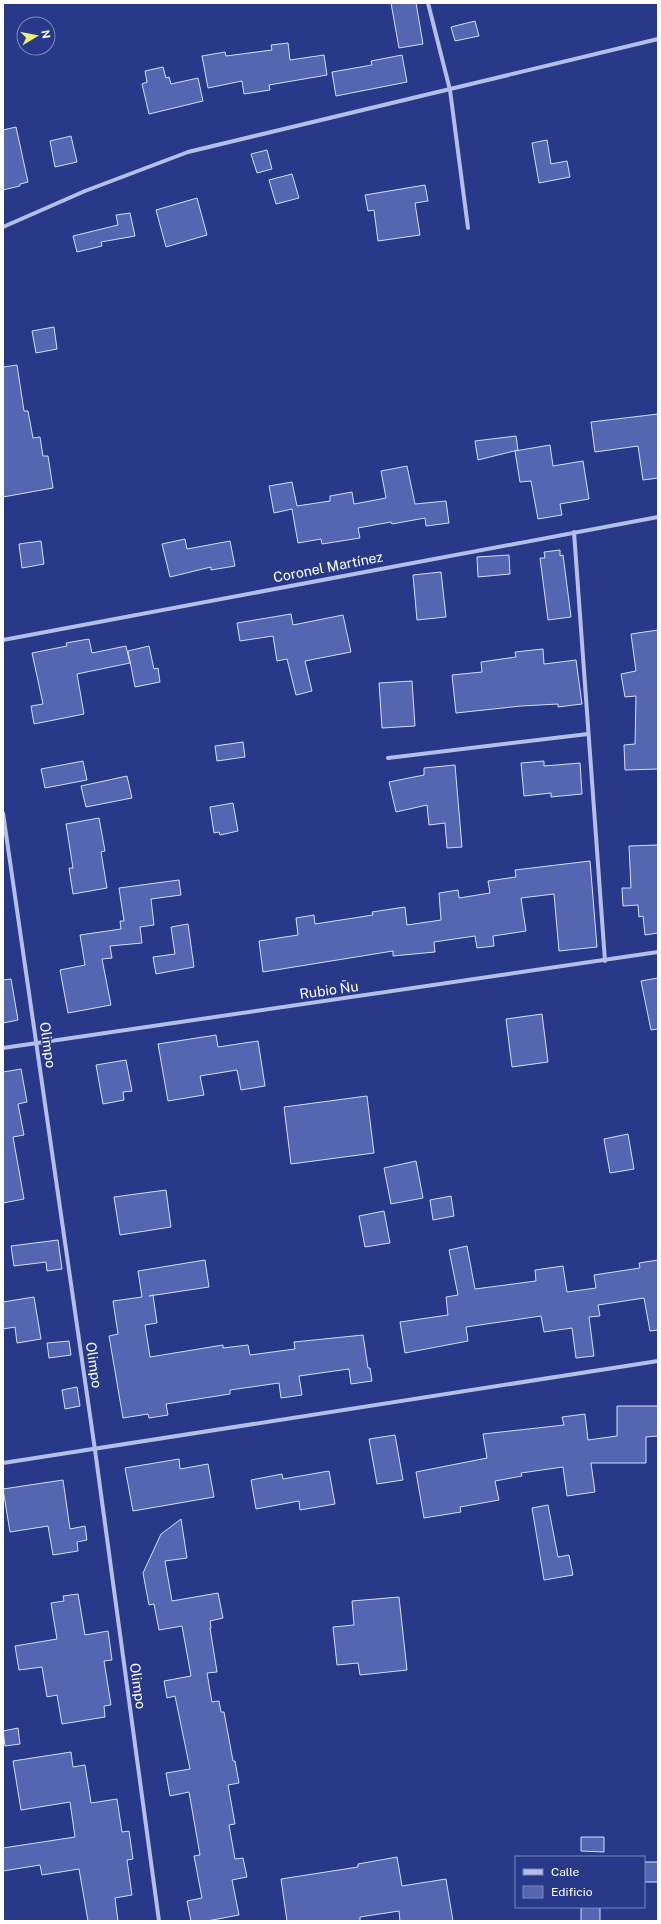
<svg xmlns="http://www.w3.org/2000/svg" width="661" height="1924" font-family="'Public Sans',sans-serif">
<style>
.building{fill:#5465b1;stroke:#d7ddf7}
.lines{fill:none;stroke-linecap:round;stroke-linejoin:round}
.minor{stroke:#b3bee9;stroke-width:4}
.labels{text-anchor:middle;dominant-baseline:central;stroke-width:3;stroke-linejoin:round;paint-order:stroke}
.street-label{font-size:14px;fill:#fff;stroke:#273988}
</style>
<rect width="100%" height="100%" fill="#273988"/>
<!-- building -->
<g class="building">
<polygon points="391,3 416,3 423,44 399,48"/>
<polygon points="475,21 479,36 455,41 451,27"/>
<polygon points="288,43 290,60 324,55 327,75 269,85 270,90 244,94 242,81 208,88 202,56 225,52 226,56 272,50 271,45"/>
<polygon points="402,55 407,82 336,96 332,72 372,65 371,61"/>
<polygon points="163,67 166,78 169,77 171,84 198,78 203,101 149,114 142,84 147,82 145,71"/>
<polygon points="16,127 28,182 20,184 20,186 3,190 3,130"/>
<polygon points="71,136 77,162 55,167 50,141"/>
<polygon points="547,140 551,164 567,161 570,177 539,183 532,143"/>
<polygon points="267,150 272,169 257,173 251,154"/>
<polygon points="292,174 299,198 276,204 269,180"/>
<polygon points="425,185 428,201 415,203 420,235 378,241 374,210 368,211 365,195"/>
<polygon points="197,198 207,235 166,247 156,210"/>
<polygon points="130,213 135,236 101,242 102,246 77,252 73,236 118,225 116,215"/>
<polygon points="54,327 57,349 36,353 32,331"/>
<polygon points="17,365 24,411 28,411 33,438 40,437 43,456 48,456 53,488 3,497 3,367"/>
<polygon points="658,414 658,478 643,480 638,446 595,452 591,422"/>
<polygon points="516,436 518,450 478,460 475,441"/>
<polygon points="550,445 553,466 583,461 589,499 560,504 562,515 538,519 531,481 520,482 515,451"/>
<polygon points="407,466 415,504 446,501 449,523 426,526 425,518 392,524 391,522 358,528 360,538 322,544 321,539 298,543 292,509 274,513 269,486 292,482 297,506 330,501 330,496 352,492 354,504 386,498 381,471"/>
<polygon points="185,539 187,549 230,541 235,566 211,570 211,567 170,577 162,544"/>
<polygon points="41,541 44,564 22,568 19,544"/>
<polygon points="560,550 560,556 563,555 571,617 548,620 540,558 545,558 544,552"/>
<polygon points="509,555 510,574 478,577 477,557"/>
<polygon points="441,572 446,617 417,620 413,575"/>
<polygon points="291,614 293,625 343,615 351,652 305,661 312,691 296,695 287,659 277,661 273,636 240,641 237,623"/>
<polygon points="658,630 658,769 625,770 624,745 635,744 636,696 625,697 621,674 636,671 631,634"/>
<polygon points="89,639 92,653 126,646 130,663 77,674 84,714 34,724 31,706 43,704 32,653 67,646 66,643"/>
<polygon points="149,646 154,669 158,668 160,682 135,687 128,651"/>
<polygon points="543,649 544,664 576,660 582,704 558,707 558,704 521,706 456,713 452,675 482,672 481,662 516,657 515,652"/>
<polygon points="412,681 415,726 382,728 379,683"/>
<polygon points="243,742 245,757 217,761 215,746"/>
<polygon points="83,761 87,780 45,788 41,769"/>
<polygon points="544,761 544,766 580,763 582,794 551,797 551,793 524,796 521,763"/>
<polygon points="455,765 462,847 447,848 445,823 429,825 427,805 396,812 389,782 424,775 424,768"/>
<polygon points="127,776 132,798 86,807 81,786"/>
<polygon points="233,803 238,831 220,835 219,832 214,833 210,807"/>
<polygon points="99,818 105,851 101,852 107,888 73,894 69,868 73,868 66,824"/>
<polygon points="658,845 658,933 645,935 643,916 639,917 638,905 623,906 622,888 631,888 629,846"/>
<polygon points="590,861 597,947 559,951 554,894 521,898 526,931 493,936 494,946 477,948 475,936 434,942 435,952 393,956 393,951 263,972 259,941 298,935 296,918 314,915 315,924 373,915 372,912 405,907 407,925 441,920 439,893 458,890 459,898 490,893 488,881 516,877 515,870"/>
<polygon points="179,880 181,895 151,899 154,925 140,927 142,943 110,946 112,958 102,959 111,1005 68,1013 60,970 85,965 80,935 121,929 120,921 124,921 119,888"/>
<polygon points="188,924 194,967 156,974 153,957 175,954 171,927"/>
<polygon points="658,978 658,1029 651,1030 641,981"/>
<polygon points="11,979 18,1020 3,1023 3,980"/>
<polygon points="542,1014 548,1062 512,1067 506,1019"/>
<polygon points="216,1035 218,1047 258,1041 265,1086 241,1090 237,1070 200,1076 204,1095 168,1101 158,1044"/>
<polygon points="126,1060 132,1091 123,1092 124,1100 103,1104 96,1065"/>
<polygon points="21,1069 27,1102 18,1104 24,1135 13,1137 24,1199 3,1203 3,1072"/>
<polygon points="367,1096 374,1153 291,1164 284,1107"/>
<polygon points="628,1134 634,1169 610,1173 604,1139"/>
<polygon points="416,1161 423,1198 391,1204 384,1168"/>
<polygon points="166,1190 171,1227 120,1235 114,1197"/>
<polygon points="451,1196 454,1216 433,1220 430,1200"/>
<polygon points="384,1211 390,1243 365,1247 359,1216"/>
<polygon points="58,1240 62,1269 47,1271 46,1262 14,1266 11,1246"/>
<polygon points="467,1246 475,1289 536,1281 535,1270 563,1266 567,1292 596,1288 594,1275 640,1268 639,1263 658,1260 658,1330 650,1331 644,1298 598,1305 600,1316 589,1317 594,1356 576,1358 572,1328 544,1332 541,1316 466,1327 468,1341 405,1353 400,1322 448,1315 446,1297 458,1295 449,1250"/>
<polygon points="205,1260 209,1287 149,1296 153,1295 157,1323 145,1325 150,1357 223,1345 223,1348 248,1345 250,1355 295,1349 294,1342 363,1335 368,1368 370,1368 372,1381 351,1384 349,1369 299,1376 302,1395 281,1398 279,1383 230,1390 230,1394 166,1404 168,1415 149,1418 148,1414 123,1418 109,1336 118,1334 113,1301 142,1297 138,1271"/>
<polygon points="34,1297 41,1339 17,1343 15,1327 3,1329 3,1302"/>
<polygon points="69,1341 71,1355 49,1358 47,1343"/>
<polygon points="77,1387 80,1406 65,1409 62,1390"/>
<polygon points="617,1406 658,1406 658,1436 646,1437 646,1463 591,1463 595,1492 567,1496 563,1467 521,1473 522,1476 495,1481 499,1500 460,1507 461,1512 424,1518 416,1472 487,1458 483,1434 564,1425 562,1417 585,1414 588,1440 617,1436"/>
<polygon points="395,1435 403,1480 377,1484 369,1439"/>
<polygon points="179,1459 180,1469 208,1464 214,1497 133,1511 125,1468"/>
<polygon points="329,1471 335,1504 300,1510 299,1501 256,1509 251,1480 282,1474 283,1479"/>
<polygon points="63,1480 70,1529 85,1526 87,1540 77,1542 78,1551 53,1555 48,1526 10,1532 3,1489"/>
<polygon points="548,1505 558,1557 569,1555 573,1575 544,1580 532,1508"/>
<polygon points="181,1519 187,1558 165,1561 172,1601 218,1593 223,1618 210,1621 211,1628 210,1628 217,1672 207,1673 212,1702 219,1701 221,1712 224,1712 233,1761 235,1761 239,1783 228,1785 235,1824 229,1825 235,1859 243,1858 247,1877 232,1880 239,1915 207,1921 191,1921 187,1901 202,1898 194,1856 200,1855 189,1792 170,1796 166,1773 190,1769 175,1696 167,1698 164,1681 191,1676 182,1626 159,1630 154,1604 149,1605 143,1573 161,1534"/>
<polygon points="78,1594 85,1635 108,1631 112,1660 104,1661 111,1705 104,1706 105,1717 62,1724 57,1695 47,1697 42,1667 19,1670 15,1646 57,1639 51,1603 64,1601 63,1596"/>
<polygon points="399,1597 407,1670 360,1675 358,1663 337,1665 333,1627 354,1625 352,1601"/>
<polygon points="18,1728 20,1744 5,1746 3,1731"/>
<polygon points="71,1752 73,1767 85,1765 91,1803 117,1799 122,1832 129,1831 133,1859 127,1860 132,1895 115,1898 118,1921 88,1921 79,1869 42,1875 40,1865 3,1871 3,1848 75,1837 70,1802 21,1810 13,1761"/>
<polygon points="581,1837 604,1837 604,1852 581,1851"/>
<polygon points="397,1857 402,1886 446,1879 453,1921 400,1921 399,1911 360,1917 360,1921 287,1921 281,1879 358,1867 358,1864"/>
<rect x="644" y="1862" width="14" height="20"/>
<rect x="581" y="1907" width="19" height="14"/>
</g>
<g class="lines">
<!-- minor -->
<g class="minor">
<polyline points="428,3 450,90 468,228"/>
<polyline points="3,227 85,191 188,152 658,39"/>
<polyline points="574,532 605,961"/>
<polyline points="3,640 658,517"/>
<polyline points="388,758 588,734"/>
<polyline points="3,813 95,1450 159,1921"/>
<polyline points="3,1048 658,952"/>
<polyline points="3,1463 658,1361"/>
</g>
</g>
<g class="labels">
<!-- street labels -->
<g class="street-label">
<text transform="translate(328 567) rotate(-11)">Coronel Martínez</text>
<text transform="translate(329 990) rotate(-8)">Rubio Ñu</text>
<text transform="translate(48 1045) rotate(82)">Olimpo</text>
<text transform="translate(94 1365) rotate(82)">Olimpo</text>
<text transform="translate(138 1686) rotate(82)">Olimpo</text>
</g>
</g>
<!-- border -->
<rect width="661" height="1924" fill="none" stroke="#ffffff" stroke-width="8"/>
<!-- legend -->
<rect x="515" y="1856" width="130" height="52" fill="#273988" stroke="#7d88b8"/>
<rect x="523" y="1869" width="20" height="6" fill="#b3bee9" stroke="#7d88b8"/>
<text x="551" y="1876" font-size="12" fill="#ffffff">Calle</text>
<rect x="523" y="1886" width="20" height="12" fill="#5465b1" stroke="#7d88b8"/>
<text x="551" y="1896" font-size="12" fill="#ffffff">Edificio</text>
<!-- north arrow -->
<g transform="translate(36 36) rotate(80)"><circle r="19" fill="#273988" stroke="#7d88b8"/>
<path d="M0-3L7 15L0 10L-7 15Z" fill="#f1ed79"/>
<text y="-6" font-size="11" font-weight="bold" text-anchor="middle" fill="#ffffff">N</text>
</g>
</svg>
